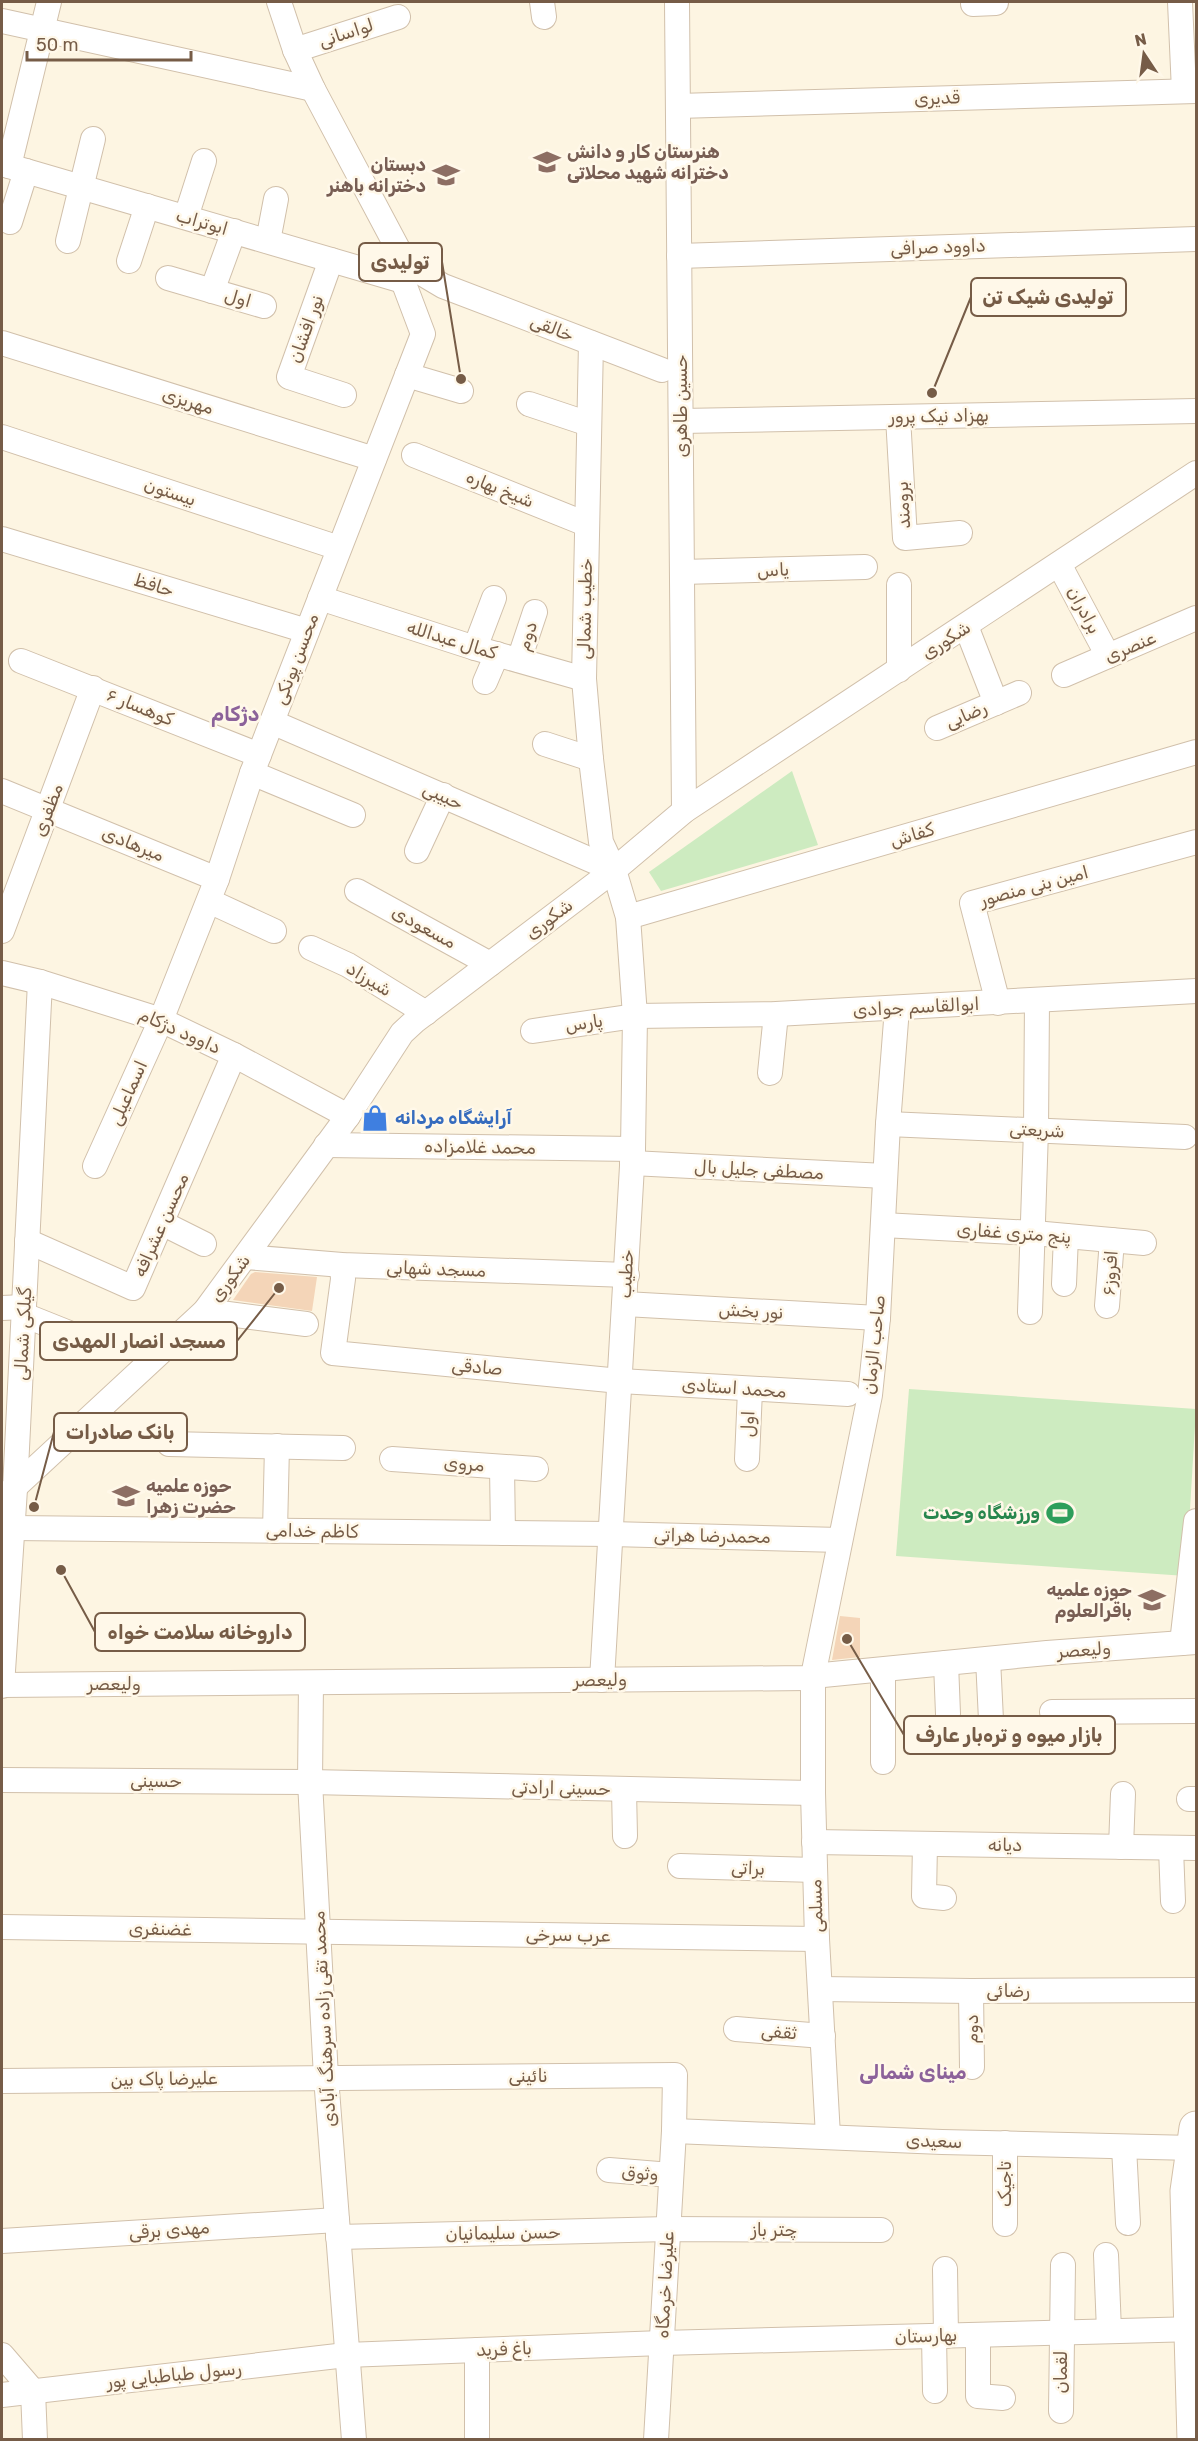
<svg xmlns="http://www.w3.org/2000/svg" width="1198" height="2441" font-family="Rubik,'Noto Sans Arabic',sans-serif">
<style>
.green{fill:#cdebc0}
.building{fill:#f4d5b8}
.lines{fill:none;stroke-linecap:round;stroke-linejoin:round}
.minor-casing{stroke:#d1c0ab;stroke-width:26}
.secondary-casing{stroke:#d4c0a8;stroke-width:35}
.minor{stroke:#fff;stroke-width:24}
.secondary{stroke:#fff;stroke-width:33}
.labels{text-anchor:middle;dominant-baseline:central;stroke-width:5;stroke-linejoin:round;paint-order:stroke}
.street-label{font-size:18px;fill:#765c47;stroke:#fff8e9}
.education-label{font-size:18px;font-weight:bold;fill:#785e54;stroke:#fff8e9;text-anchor:start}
.shop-label{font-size:18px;font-weight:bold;fill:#366cbe;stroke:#fff8e9;text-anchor:start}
.leisure-label{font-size:18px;font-weight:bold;fill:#27864d;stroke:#fff8e9;text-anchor:end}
.neighbourhood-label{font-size:20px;font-weight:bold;fill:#8c629a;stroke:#fff8e9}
.leader{fill:none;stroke:#765c47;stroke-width:2}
.callout-dot{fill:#765c47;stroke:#fff8e9;stroke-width:2}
.callout{fill:#fff8e9;stroke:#765c47;stroke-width:2}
.callout-label{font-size:20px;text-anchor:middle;font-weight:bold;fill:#765c47}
</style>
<rect width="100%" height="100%" fill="#fdf5e2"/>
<!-- green -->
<g class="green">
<polygon points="792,771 818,845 661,891 649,872"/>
<polygon points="909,1389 1196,1409 1186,1576 896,1556"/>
</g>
<!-- building -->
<g class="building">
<polygon points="255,1272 317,1277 312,1311 233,1300 251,1274"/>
<polygon points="840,1616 860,1618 860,1657 832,1660"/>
</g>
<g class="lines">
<defs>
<g id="minor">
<polyline points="279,2 295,50 313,89 406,264 443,286 662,370"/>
<polyline points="542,2 544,17"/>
<polyline points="677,2 684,811"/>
<polyline points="973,2 973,4 996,3"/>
<polyline points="1180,2 1184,91"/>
<polyline points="2,21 313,89"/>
<polyline points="295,50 398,17"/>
<polyline points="678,106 1196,91"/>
<polyline points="2,164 403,281"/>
<polyline points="9,166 49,2"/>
<polyline points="186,217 204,161"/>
<polyline points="10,222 26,171"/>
<polyline points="68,241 93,139"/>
<polyline points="268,241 276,199"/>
<polyline points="679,256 1196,239"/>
<polyline points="331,260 289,377 344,395"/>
<polyline points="129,261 147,206"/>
<polyline points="168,278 264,306"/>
<polyline points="212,291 234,231"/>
<polyline points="2,343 374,459"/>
<polyline points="591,343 584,679 591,759 601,842 614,870 628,917 635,1016 633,1149 602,1680"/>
<polyline points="407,375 461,391"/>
<polyline points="529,404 589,424"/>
<polyline points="898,417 905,538 960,533"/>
<polyline points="681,421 1196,411"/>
<polyline points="2,437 339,548"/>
<polyline points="414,455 586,524"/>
<polyline points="2,539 307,631"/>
<polyline points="1059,564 1108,656"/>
<polyline points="682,572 865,567"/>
<polyline points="899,585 899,670"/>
<polyline points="320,598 475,648 584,679"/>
<polyline points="966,626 996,703"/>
<polyline points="475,648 494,598"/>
<polyline points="519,660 535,612"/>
<polyline points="21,661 259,755"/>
<polyline points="1064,675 1196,618"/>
<polyline points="485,682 497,654"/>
<polyline points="272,722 614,870"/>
<polyline points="937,728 1019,693"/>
<polyline points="545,744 591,759"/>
<polyline points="252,773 353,815"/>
<polyline points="2,791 217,879"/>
<polyline points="417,851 443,795"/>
<polyline points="357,891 490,964"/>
<polyline points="209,901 274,931"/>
<polyline points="628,917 1196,752"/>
<polyline points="2,931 93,688"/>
<polyline points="311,948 348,965 426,1013"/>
<polyline points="2,973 40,982 161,1020 234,1055 348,1116"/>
<polyline points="998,1003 972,903 1196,842"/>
<polyline points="533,1031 635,1016 776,1014 1196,991"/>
<polyline points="770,1073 776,1014"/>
<polyline points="888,1124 1185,1137"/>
<polyline points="326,1145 633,1149"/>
<polyline points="632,1163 885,1176"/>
<polyline points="95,1166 161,1020 217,879 252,773 423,334 403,281 406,264"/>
<polyline points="162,1223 204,1244"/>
<polyline points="883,1225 1034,1233 1144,1243"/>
<polyline points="27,1241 133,1288 234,1055"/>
<polyline points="246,1257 342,1265 627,1275"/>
<polyline points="342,1265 343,1279 333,1353 620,1381 848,1394"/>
<polyline points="1064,1284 1066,1236"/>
<polyline points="625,1304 878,1318"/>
<polyline points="1107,1306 1112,1240"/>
<polyline points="2,1308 24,1307"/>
<polyline points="205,1311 306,1324"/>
<polyline points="1030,1312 1036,1130 1037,1001"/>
<polyline points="24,1315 79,1337"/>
<polyline points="169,1444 343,1448"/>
<polyline points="392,1459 536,1469"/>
<polyline points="747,1459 750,1390"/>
<polyline points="502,1467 503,1533"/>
<polyline points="2,1499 205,1311 348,1116 402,1033 415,1021 614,870 684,811 1196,473"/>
<polyline points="12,1528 611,1534 840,1540"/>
<polyline points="275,1531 277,1446"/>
<polyline points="1182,1643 1196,1521"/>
<polyline points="988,1659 991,1720"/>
<polyline points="946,1663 948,1714"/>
<polyline points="311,1683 310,1782 326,2077 354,2440"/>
<polyline points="2,1685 807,1678 813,1676 1047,1653 1196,1642"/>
<polyline points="2,1686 15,1489 40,982"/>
<polyline points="1052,1712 1196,1711"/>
<polyline points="883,1762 883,1670"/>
<polyline points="2,1780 310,1782 813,1793"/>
<polyline points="624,1790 625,1836"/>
<polyline points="1189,1799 1196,1799"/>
<polyline points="814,1842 1196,1848"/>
<polyline points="925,1844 924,1896 944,1898"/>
<polyline points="1121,1847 1123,1794"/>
<polyline points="1171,1848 1173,1901"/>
<polyline points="680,1866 815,1870"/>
<polyline points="2,1927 817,1939"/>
<polyline points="820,1989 971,1991 1196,1990"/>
<polyline points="971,1991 972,2067"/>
<polyline points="736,2029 823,2036"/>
<polyline points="2,2081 675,2075 674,2131 656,2440"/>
<polyline points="674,2131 942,2142 1193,2148"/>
<polyline points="828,2136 817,1939 813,1793 813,1676 870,1395 878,1318 888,1124 897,1008"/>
<polyline points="1124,2147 1128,2223"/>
<polyline points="609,2170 671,2175"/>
<polyline points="1005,2224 1005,2143"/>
<polyline points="338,2237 668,2229 881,2230"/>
<polyline points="2,2241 337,2220"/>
<polyline points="1106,2255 1109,2331"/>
<polyline points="945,2269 946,2336"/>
<polyline points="978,2335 978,2396 1003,2398"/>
<polyline points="934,2336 935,2391"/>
<polyline points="477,2350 477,2438"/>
<polyline points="2,2355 33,2391 35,2440"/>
<polyline points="2,2395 346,2355 662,2343 1196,2329"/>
<polyline points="1061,2411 1063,2265"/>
</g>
<polyline id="secondary" points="1194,2440 1187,2191 1196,2128"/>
</defs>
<!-- minor casing -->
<use href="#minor" class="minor-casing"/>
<!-- secondary casing -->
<use href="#secondary" class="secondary-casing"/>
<!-- minor -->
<use href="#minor" class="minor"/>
<!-- secondary -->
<use href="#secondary" class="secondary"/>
</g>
<!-- icons -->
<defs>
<symbol id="school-bare" viewBox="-9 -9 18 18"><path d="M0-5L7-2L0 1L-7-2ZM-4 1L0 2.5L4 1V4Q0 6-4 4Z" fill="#8d6e63" stroke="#fff8e9" stroke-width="2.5" paint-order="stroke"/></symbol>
<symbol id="shop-bare" viewBox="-9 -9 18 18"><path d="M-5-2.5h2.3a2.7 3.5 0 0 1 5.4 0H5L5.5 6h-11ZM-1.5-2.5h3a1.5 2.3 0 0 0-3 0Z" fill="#3f7fe0" stroke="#fff8e9" stroke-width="2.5" paint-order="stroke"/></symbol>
<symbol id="stadium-bare" viewBox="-9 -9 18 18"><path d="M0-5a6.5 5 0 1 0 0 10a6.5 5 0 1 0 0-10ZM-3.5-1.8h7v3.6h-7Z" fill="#2e9e5b" stroke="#fff8e9" stroke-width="2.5" paint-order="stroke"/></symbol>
<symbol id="university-bare" viewBox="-9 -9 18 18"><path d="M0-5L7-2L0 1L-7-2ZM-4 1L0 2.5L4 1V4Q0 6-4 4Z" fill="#8d6e63" stroke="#fff8e9" stroke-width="2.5" paint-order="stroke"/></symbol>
</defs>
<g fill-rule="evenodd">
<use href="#school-bare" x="528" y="143" width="38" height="38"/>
<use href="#school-bare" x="427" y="156" width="38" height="38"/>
<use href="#shop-bare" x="356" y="1099" width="38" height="38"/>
<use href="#school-bare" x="107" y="1477" width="38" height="38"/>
<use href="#stadium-bare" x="1041" y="1494" width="38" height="38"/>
<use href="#university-bare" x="1133" y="1581" width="38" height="38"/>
</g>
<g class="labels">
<!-- street labels -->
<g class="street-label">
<text transform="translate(346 33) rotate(-18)">لواسانی</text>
<text transform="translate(937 98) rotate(-2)">قدیری</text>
<text transform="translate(202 222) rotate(16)">ابوتراب</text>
<text transform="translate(938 247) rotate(-2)">داوود صرافی</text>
<text transform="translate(238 298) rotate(16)">اول</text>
<text transform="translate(552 328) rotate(21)">خالقی</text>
<text transform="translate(306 329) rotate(-70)">نور افشان</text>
<text transform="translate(188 401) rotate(17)">مهریزی</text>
<text transform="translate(681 406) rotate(-90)">حسین طاهری</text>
<text transform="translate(939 416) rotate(-1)">بهزاد نیک پرور</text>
<text transform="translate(500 489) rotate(22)">شیخ بهاره</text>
<text transform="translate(170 492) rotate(18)">بیستون</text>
<text transform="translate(903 505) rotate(-93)">برومند</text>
<text transform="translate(773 570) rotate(-2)">یاس</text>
<text transform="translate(154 585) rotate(17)">حافظ</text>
<text transform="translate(585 609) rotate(-89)">خطیب شمالی</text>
<text transform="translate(1084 610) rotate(62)">برادران</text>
<text transform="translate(527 636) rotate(-72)">دوم</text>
<text transform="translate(452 640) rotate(17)">کمال عبدالله</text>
<text transform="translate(946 640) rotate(-33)">شکوری</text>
<text transform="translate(1130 647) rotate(-23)">عنصری</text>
<text transform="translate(296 659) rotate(-69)">محسن پونکی</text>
<text transform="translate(140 707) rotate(22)">کوهسار ۶</text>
<text transform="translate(966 715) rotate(-23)">رضایی</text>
<text transform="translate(443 796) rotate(24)">حبیبی</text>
<text transform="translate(48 810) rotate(-69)">مظفری</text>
<text transform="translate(912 835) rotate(-16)">کفاش</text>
<text transform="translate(133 844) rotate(22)">میرهادی</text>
<text transform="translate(1034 886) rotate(-15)">امین بنی منصور</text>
<text transform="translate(549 919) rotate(-37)">شکوری</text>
<text transform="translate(424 927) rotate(29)">مسعودی</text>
<text transform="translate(369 979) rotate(31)">شیرزاد</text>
<text transform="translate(916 1007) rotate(-3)">ابوالقاسم جوادی</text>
<text transform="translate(584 1023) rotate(-8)">پارس</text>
<text transform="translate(180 1031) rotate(24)">داوود دژکام</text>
<text transform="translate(128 1093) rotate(-66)">اسماعیلی</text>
<text transform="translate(1037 1130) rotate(3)">شریعتی</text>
<text transform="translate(480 1147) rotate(1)">محمد غلامزاده</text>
<text transform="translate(759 1170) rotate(3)">مصطفی جلیل بال</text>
<text transform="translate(161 1225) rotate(-66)">محسن عشرافه</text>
<text transform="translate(1014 1233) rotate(4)">پنج متری غفاری</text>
<text transform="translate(436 1269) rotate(2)">مسجد شهابی</text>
<text transform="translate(1110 1273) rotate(-86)">افروز۶</text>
<text transform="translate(626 1274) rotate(-87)">خطیب</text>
<text transform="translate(230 1278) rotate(-53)">شکوری</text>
<text transform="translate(751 1311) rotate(3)">نور بخش</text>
<text transform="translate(23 1334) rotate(-87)">گيلکی شمالی</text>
<text transform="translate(874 1345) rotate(-84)">صاحب الزمان</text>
<text transform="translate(477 1367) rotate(5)">صادقی</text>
<text transform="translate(734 1388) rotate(4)">محمد استادی</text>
<text transform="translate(748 1424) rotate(-88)">اول</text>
<text transform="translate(464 1464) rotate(4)">مروی</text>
<text transform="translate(312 1531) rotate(1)">کاظم خدامی</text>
<text transform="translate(712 1536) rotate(1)">محمدرضا هراتی</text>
<text transform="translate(1084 1650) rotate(-4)">ولیعصر</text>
<text transform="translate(600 1680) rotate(-1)">ولیعصر</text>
<text x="114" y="1684">ولیعصر</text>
<text x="156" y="1781">حسینی</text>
<text transform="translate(561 1788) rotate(1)">حسینی ارادتی</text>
<text transform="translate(1005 1845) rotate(1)">دیانه</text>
<text transform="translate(748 1868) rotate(2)">براتی</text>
<text transform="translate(816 1906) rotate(-92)">مسلمی</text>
<text transform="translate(160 1929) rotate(1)">غضنفری</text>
<text transform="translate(568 1935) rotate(1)">عرب سرخی</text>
<text x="1008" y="1991">رضائی</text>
<text transform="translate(324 2019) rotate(-93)">محمد تقی زاده سرهنگ آبادی</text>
<text transform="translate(972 2029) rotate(-90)">دوم</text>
<text transform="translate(779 2032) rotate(4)">ثقفی</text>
<text x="528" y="2076">نائینی</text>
<text transform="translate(164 2079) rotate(-1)">علیرضا پاک بین</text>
<text transform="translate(934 2141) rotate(2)">سعیدی</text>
<text transform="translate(640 2173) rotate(5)">وثوق</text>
<text transform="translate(1005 2184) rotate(-90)">تاجیک</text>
<text transform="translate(169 2230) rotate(-4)">مهدی برقی</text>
<text x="774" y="2230">چتر باز</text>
<text transform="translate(503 2233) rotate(-1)">حسن سلیمانیان</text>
<text transform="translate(665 2285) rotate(-87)">علیرضا خرمگاه</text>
<text transform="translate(926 2336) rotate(-2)">بهارستان</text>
<text transform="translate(504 2349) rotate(-2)">باغ فرید</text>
<text transform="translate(1061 2372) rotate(-90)">لقمان</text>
<text transform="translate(174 2375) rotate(-6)">رسول طباطبایی پور</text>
</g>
<!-- education labels -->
<g class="education-label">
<text x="567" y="152">هنرستان کار و دانش<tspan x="567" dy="21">دخترانه شهید محلاتی</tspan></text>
<text x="426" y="165" text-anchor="end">دبستان<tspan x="426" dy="21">دخترانه باهنر</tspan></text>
<text x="146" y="1486">حوزه علمیه<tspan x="146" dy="21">حضرت زهرا</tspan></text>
<text x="1132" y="1590" text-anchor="end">حوزه علمیه<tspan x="1132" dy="21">باقرالعلوم</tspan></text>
</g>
<!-- shop labels -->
<g class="shop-label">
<text x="395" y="1118">آرایشگاه مردانه</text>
</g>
<!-- leisure labels -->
<g class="leisure-label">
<text x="1040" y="1513">ورزشگاه وحدت</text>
</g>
<!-- neighbourhood labels -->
<g class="neighbourhood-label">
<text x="235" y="714">دژکام</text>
<text x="913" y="2072">مینای شمالی</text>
</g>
</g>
<!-- callouts -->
<path class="leader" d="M461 379L442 262M932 393L971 297M279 1288L237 1341M34 1507L54 1432M61 1570L95 1632M847 1639L904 1735"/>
<g class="callout-dot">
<circle cx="461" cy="379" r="6"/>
<circle cx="932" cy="393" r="6"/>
<circle cx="279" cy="1288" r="6"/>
<circle cx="34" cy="1507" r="6"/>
<circle cx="61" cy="1570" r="6"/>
<circle cx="847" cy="1639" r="6"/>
</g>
<g class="callout">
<rect x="359" y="243" width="83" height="38" rx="6"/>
<rect x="971" y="278" width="155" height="38" rx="6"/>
<rect x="40" y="1322" width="197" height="38" rx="6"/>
<rect x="54" y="1413" width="133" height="38" rx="6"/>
<rect x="95" y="1613" width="210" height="38" rx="6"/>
<rect x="904" y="1716" width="211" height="38" rx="6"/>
</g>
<g class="callout-label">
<text x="400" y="269">تولیدی</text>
<text x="1048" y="304">تولیدی شیک تن</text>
<text x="139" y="1348">مسجد انصار المهدی</text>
<text x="120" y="1439">بانک صادرات</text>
<text x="200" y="1639">داروخانه سلامت خواه</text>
<text x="1009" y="1742">بازار میوه و تره‌بار عارف</text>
</g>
<!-- border -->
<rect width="1198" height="2441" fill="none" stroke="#765c47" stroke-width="6"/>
<!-- north arrow -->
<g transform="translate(1144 54) rotate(347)" stroke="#fff8e9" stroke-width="4.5" paint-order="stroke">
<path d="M0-4.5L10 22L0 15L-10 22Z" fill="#765c47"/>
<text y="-9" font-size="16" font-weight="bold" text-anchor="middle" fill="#765c47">N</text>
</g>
<!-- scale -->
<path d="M27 51v9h164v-9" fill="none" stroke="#765c47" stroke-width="3"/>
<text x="36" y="51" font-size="18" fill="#765c47" stroke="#fff8e9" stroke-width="4.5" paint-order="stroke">50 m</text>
</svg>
